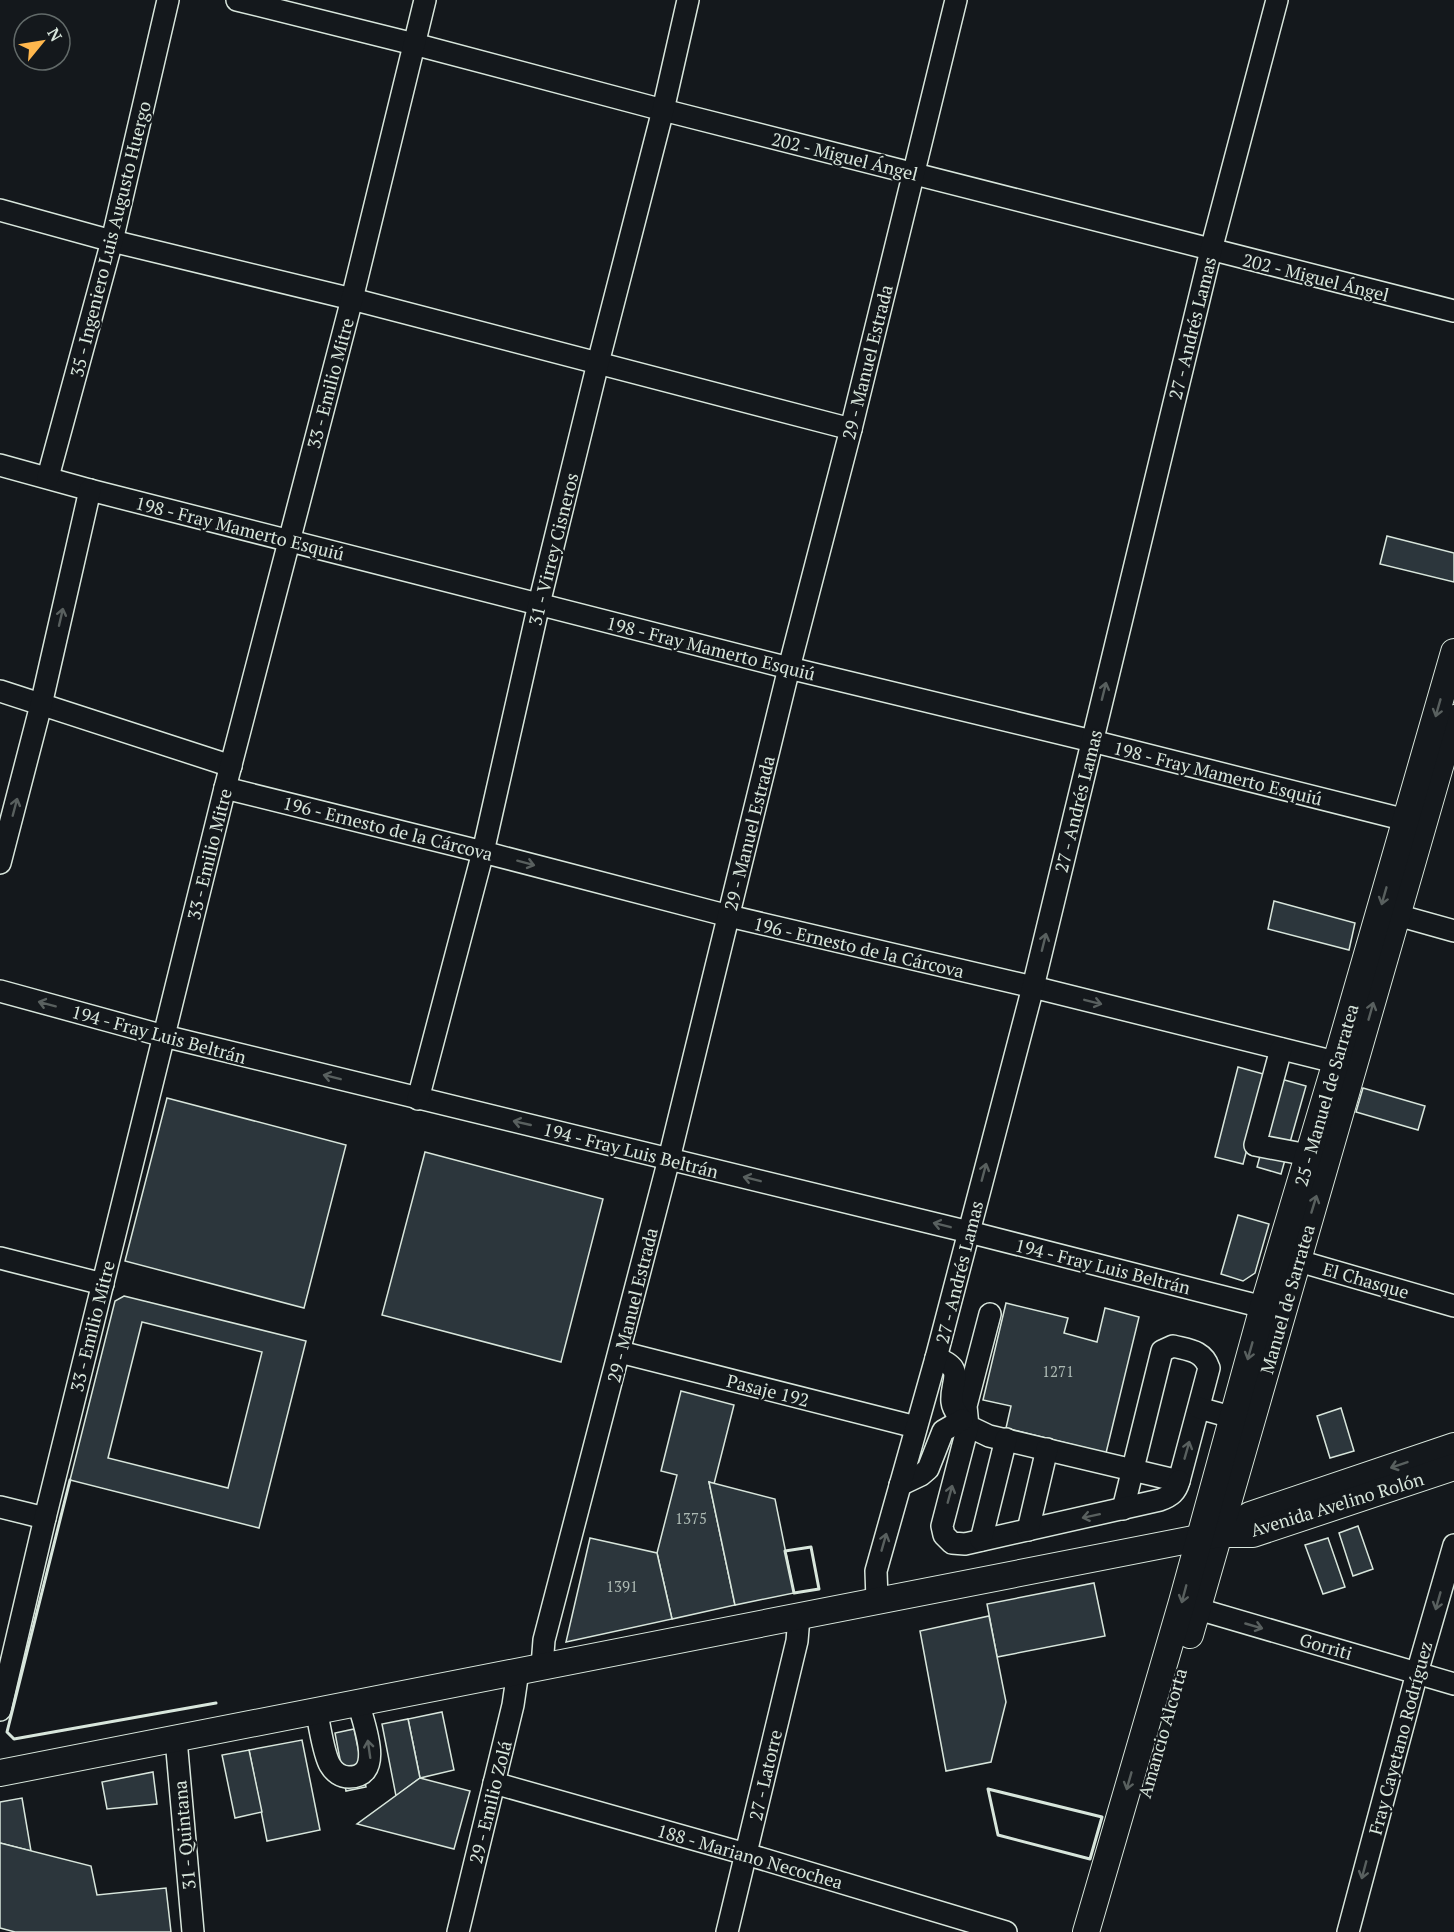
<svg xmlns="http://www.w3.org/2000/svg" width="1454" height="1932" font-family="'PT Serif',serif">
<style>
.building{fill:#2c363c;stroke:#d8e6dc;stroke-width:1.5;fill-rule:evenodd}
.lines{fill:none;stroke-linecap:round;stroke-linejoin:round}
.minor-casing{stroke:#d8e6dc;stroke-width:24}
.major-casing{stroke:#d8e6dc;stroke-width:28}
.minor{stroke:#14181c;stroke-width:21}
.major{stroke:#14181c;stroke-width:26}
.wall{stroke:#d8e6dc;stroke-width:3}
.oneway{stroke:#59605f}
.labels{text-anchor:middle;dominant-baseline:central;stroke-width:4.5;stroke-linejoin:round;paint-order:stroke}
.number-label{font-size:15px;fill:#adbab4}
.street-label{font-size:18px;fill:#d8e6dc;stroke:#14181c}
</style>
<rect width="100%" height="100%" fill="#14181c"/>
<!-- building -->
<g class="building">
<polygon points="1387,536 1454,553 1454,582 1380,564"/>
<polygon points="1274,901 1355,923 1349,950 1268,929"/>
<polygon points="1238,1067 1267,1075 1243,1164 1215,1157"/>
<polygon points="1281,1079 1306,1086 1281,1174 1257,1167"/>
<polygon points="1363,1088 1425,1106 1418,1130 1356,1112"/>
<polygon points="167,1098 346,1145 304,1308 125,1261"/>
<polygon points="425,1152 603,1199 561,1362 382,1315"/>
<polygon points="1238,1215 1269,1224 1255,1273 1243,1281 1221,1274"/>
<path d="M124 1296 306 1341 259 1528 70 1480 115 1301ZM142 1322 262 1352 228 1488 108 1458Z"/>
<polygon points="1006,1303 1068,1318 1064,1333 1097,1342 1105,1308 1139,1317 1106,1453 1006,1428 1011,1406 983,1400"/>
<polygon points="681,1391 734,1405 714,1484 709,1482 735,1605 672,1619 657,1553 677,1475 661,1471"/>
<polygon points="1341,1408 1354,1451 1330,1458 1317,1416"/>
<polygon points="709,1482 775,1499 794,1593 735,1605"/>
<polygon points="1358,1526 1373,1569 1353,1576 1339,1533"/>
<polygon points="590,1538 657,1553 672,1619 566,1642"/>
<polygon points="1328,1538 1345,1587 1323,1594 1305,1545"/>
<polygon points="1094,1583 1105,1636 997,1657 987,1604"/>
<polygon points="989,1616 1006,1702 991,1762 946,1771 920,1631"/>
<polygon points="442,1712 454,1770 420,1778 408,1719"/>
<polygon points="408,1719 420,1778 396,1796 382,1724"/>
<polygon points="354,1729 366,1787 346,1791 335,1733"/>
<polygon points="302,1740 320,1830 267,1841 249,1750"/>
<polygon points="249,1750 262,1812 235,1818 222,1755"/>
<polygon points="153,1772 157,1804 107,1809 102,1782"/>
<polygon points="420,1778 470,1791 454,1849 357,1824"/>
<polygon points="22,1798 31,1851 0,1843 0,1802"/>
<polygon points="0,1843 91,1866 97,1895 166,1888 171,1932 15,1932 0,1928"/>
</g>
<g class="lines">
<defs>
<g id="minor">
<polyline points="237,0 414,44 663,110 1454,311"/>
<polyline points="0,210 112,241 352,299 851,429"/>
<polyline points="0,465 90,490 789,668 1092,741 1422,824"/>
<polyline points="48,477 112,241 168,0"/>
<polyline points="0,691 231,766"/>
<polyline points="225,788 483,852 729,916 1033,987 1351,1066"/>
<polyline points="0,863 41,705 90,490"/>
<polyline points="1397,915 1454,931"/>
<polyline points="0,991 164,1036 969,1232 1263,1307"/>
<polyline points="1281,1049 1255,1145 1308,1155"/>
<polyline points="418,1099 483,852 539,604 598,363 663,110 688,0"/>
<polyline points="1285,1257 1454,1306"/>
<polyline points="0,1258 103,1284"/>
<path d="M990 1314 966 1406 968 1426 989 1436 1179 1481 1209 1368C1203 1350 1188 1350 1173 1346L1162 1351 1123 1509"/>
<polyline points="620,1352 916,1427"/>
<path d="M936 1358C967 1369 950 1381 952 1402 953 1411 962 1420 968 1426L942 1526 944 1535 952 1543 965 1544 1160 1500C1171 1496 1176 1492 1179 1481"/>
<polyline points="1199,1408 1231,1417"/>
<polyline points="900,1485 921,1475 928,1469 943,1431 962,1420"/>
<polyline points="0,1507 45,1518"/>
<polyline points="1028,1530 1047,1449"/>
<polyline points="981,1540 1006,1439"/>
<polyline points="877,1600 876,1571 936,1358 1033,987 1211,250 1277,0"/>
<polyline points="1198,1609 1454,1684"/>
<polyline points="542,1666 544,1640 669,1159 789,668 851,429 956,0"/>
<polyline points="0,1710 45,1518 225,788 352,299 425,0"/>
<path d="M316 1711C320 1725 323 1753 330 1765 334 1772 341 1777 349 1777 386 1777 363 1722 358 1702"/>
<polyline points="176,1739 193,1932"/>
<polyline points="494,1783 746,1854 1006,1932"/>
<polyline points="458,1932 513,1705 518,1671"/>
<polyline points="727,1932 797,1641 799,1617"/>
<polyline points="1348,1932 1417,1673 1454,1545"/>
</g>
<g id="major">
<polyline points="1222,1532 1250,1515 1454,1446"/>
<polyline points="1190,1635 1454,718"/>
<polyline points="0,1773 1219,1534 1253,1534 1454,1467"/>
<polyline points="1086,1932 1182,1602 1263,1307 1336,1062 1454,652"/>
</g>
</defs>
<!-- minor casing -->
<use href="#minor" class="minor-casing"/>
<!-- major casing -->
<use href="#major" class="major-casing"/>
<!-- minor -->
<use href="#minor" class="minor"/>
<!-- major -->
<use href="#major" class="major"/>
<!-- wall -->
<g class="wall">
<polyline points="70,1480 7,1732 14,1739 216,1703"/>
<polygon points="811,1547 819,1589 794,1593 785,1551"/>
<polygon points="988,1789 1102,1817 1090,1859 998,1835"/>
</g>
</g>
<!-- one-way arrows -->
<defs><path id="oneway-shaft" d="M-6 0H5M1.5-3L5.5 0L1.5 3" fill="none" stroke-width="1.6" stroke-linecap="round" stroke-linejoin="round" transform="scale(1.5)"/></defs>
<g class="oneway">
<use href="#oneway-shaft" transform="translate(61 617) rotate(-77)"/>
<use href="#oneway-shaft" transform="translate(1104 691) rotate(-76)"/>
<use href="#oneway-shaft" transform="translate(1438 708) rotate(106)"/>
<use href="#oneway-shaft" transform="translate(15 807) rotate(-75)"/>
<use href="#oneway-shaft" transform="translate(526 863) rotate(15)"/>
<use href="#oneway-shaft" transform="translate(1384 896) rotate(106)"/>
<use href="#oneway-shaft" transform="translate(1044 942) rotate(-76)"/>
<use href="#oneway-shaft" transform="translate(1093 1002) rotate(14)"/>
<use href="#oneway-shaft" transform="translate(47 1004) rotate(-165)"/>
<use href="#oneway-shaft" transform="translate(1371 1011) rotate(-74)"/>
<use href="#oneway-shaft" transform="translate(332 1077) rotate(-166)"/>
<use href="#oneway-shaft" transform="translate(522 1123) rotate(-167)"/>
<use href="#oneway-shaft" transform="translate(984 1172) rotate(-75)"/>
<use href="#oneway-shaft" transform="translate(752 1179) rotate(-166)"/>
<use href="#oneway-shaft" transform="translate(1314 1204) rotate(-73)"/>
<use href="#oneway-shaft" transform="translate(942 1225) rotate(-166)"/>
<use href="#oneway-shaft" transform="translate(1250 1351) rotate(106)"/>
<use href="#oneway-shaft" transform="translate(1187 1450) rotate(-74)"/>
<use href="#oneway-shaft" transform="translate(1399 1465) rotate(161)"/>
<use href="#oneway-shaft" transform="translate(950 1494) rotate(-75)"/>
<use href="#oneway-shaft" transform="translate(1091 1516) rotate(168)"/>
<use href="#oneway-shaft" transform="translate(884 1542) rotate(-74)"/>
<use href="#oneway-shaft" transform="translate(1184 1594) rotate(105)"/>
<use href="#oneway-shaft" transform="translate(1438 1601) rotate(106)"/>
<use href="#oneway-shaft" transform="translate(1254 1626) rotate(16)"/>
<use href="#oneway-shaft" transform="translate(369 1749) rotate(-98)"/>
<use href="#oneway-shaft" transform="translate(1129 1781) rotate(106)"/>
<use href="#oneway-shaft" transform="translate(1364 1870) rotate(105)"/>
</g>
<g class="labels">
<!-- number labels -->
<g class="number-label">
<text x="1058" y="1371">1271</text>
<text x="691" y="1518">1375</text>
<text x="622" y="1586">1391</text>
</g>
<!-- street labels -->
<g class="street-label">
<text transform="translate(845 156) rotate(14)">202 - Miguel Ángel</text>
<text transform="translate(110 239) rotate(-76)">35 - Ingeniero Luis Augusto Huergo</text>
<text transform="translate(1316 277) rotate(14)">202 - Miguel Ángel</text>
<text transform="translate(1192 328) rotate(-76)">27 - Andrés Lamas</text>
<text transform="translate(867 362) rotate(-76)">29 - Manuel Estrada</text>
<text transform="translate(330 383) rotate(-75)">33 - Emilio Mitre</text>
<text transform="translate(240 528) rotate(14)">198 - Fray Mamerto Esquiú</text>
<text transform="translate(553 549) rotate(-76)">31 - Virrey Cisneros</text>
<text transform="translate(711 648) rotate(14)">198 - Fray Mamerto Esquiú</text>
<text transform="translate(1218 773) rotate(14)">198 - Fray Mamerto Esquiú</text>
<text transform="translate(1078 801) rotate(-76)">27 - Andrés Lamas</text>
<text transform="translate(388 828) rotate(14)">196 - Ernesto de la Cárcova</text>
<text transform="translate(749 833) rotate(-76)">29 - Manuel Estrada</text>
<text transform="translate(209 854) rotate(-76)">33 - Emilio Mitre</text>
<text transform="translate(859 947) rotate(13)">196 - Ernesto de la Cárcova</text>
<text transform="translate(159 1034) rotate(15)">194 - Fray Luis Beltrán</text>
<text transform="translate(1326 1095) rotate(-74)">25 - Manuel de Sarratea</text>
<text transform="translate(631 1150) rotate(14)">194 - Fray Luis Beltrán</text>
<text transform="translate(1103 1266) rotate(14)">194 - Fray Luis Beltrán</text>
<text transform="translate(959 1272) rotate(-76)">27 - Andrés Lamas</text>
<text transform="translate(1366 1280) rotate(16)">El Chasque</text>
<text transform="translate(1287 1299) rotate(-74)">Manuel de Sarratea</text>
<text transform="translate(632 1305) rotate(-76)">29 - Manuel Estrada</text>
<text transform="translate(92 1326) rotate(-76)">33 - Emilio Mitre</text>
<text transform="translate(768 1390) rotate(14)">Pasaje 192</text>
<text transform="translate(1337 1504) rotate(-17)">Avenida Avelino Rolón</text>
<text transform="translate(1326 1646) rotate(16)">Gorriti</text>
<text transform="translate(1162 1733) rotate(-74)">Amancio Alcorta</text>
<text transform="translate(1400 1738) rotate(-75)">Fray Cayetano Rodríguez</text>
<text transform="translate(765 1775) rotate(-77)">27 - Latorre</text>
<text transform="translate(490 1802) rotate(-76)">29 - Emilio Zolá</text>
<text transform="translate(184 1835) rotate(-95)">31 - Quintana</text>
<text transform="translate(750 1856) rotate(16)">188 - Mariano Necochea</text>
</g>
</g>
<!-- north arrow -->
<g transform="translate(42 42) rotate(60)"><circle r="28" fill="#14181c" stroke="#626a69" stroke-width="1.5"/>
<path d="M0-4.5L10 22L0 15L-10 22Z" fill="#ffb74d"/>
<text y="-9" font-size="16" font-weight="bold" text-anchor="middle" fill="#d8e6dc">N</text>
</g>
</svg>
